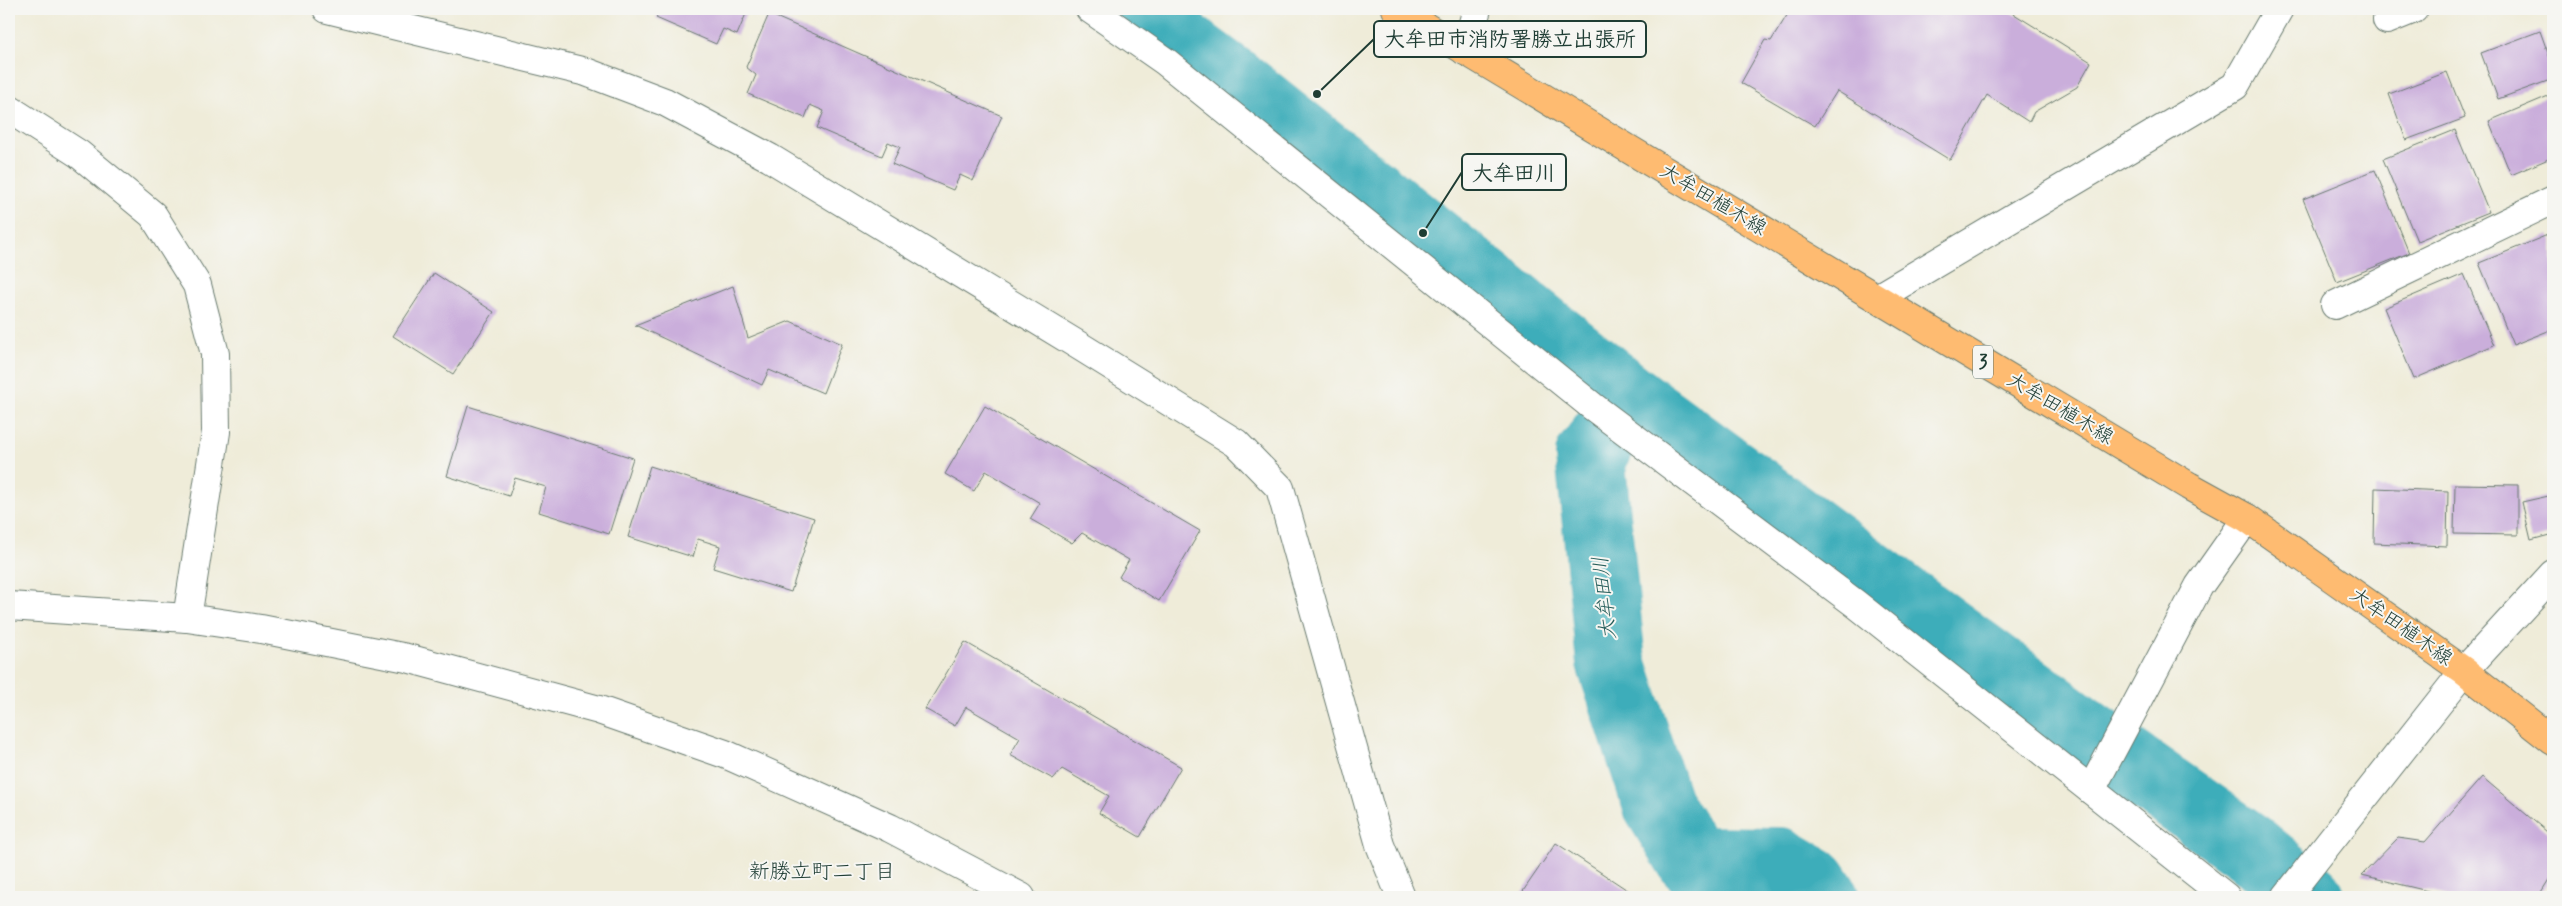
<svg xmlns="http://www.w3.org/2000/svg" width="2562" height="906" font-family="Mynerve,'Klee One',sans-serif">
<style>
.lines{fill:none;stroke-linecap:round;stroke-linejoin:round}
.river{stroke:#3dadba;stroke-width:70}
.building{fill:#caaedb}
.minor-casing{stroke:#687a6e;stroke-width:30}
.tertiary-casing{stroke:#687a6e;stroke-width:30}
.primary-casing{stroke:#687a6e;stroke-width:30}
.minor{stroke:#fff;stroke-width:28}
.tertiary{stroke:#fff;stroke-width:28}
.primary{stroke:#febb71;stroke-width:28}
.labels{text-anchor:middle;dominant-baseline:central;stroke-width:4;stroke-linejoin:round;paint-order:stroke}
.shield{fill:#f6f6f2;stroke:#60746d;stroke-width:1}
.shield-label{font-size:19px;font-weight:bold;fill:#1f3d34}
.street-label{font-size:20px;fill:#1f3d34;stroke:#f6f6f2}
.water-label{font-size:21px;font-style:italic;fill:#285f5c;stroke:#f6f6f2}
.neighbourhood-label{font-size:21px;fill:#1f3d34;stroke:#f6f6f2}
.leader{fill:none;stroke:#1f3d34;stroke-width:2}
.callout-dot{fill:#1f3d34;stroke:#f6f6f2;stroke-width:2}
.callout{fill:#f6f6f2;stroke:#1f3d34;stroke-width:2}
.callout-label{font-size:21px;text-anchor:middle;font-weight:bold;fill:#1f3d34}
</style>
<rect width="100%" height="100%" fill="#f6f6f2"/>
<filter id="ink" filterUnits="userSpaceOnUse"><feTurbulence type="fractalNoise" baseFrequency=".02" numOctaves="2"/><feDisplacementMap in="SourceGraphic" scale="10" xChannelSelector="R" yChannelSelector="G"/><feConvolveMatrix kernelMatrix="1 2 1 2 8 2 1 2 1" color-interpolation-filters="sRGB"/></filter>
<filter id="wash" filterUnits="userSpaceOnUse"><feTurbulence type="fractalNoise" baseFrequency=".0096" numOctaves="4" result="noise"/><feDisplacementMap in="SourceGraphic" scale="20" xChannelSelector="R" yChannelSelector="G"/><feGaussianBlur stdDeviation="1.12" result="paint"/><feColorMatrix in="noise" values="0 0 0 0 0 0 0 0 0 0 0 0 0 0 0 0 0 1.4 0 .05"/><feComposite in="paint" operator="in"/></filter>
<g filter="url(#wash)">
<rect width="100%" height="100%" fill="#efecd9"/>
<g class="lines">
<!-- river -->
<g class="river">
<polyline points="1134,9 1244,90 1633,401 1623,410 1590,456 1611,662 1658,806 1692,861 1780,862 1814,882 1824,897"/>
<polyline points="1633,401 2085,733 2250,848 2309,897"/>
</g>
</g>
<g id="blocks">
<!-- building -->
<g class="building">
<polygon points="660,9 748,9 737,35 723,29 716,44 656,18"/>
<polygon points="1791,9 2006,9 2091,62 2077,87 2034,112 2029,122 1987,95 1950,160 1837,91 1815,126 1741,83 1765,40 1771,41"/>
<polygon points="769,14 1002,116 973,181 960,175 953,190 892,164 900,147 888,142 882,156 817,128 824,111 810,105 805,118 748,94 756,75 746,67"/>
<polygon points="2540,31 2553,67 2553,79 2498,99 2481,53"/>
<polygon points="2447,72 2465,118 2406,140 2389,94"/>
<polygon points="2553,94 2553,157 2511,175 2489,121"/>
<polygon points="2455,130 2489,212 2417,241 2383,159"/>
<polygon points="2375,170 2409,253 2337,282 2303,199"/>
<polygon points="2550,234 2553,240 2553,329 2513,345 2479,263"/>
<polygon points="434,273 494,312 453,374 393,336"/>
<polygon points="2464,274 2494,345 2414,379 2384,308"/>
<polygon points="733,286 748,338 790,321 842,344 823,393 769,370 762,385 635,325"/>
<polygon points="468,406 633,458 609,534 539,512 546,487 515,478 509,496 447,476"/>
<polygon points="985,406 1200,531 1159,601 1119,577 1129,560 1082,533 1072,543 1030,519 1040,503 986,471 974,491 945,474"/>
<polygon points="650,466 814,518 791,592 713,568 720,546 698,539 693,557 628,537"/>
<polygon points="2455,484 2518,485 2518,535 2454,534"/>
<polygon points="2375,488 2448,491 2447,546 2374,543"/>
<polygon points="2553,495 2553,534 2531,540 2522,502"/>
<polygon points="965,642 1181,767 1140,837 1099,813 1109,796 1062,769 1053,779 1010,755 1020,738 966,707 955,726 925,709"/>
<polygon points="2482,777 2553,837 2553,873 2538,897 2452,897 2362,875 2398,838 2425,842"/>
<polygon points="1556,843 1638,897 1519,897"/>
</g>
</g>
</g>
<g filter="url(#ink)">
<use href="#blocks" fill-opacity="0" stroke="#687a6e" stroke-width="1"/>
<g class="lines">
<defs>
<g id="minor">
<polyline points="327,9 586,72 665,102 770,158 1078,345 1236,443 1280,488 1380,845 1401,897"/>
<polyline points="1090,9 1166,62 1592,406 1856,604 2226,897"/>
<polyline points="2387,20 2414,9"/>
<polyline points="1465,51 1477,9"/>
<polyline points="1877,298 2235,86 2279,9"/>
<polyline points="2335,305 2553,200"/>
<polyline points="2464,671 2553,574"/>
<polyline points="2091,790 2199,586 2247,518"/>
</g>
<g id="tertiary">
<polyline points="9,109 79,154 153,215 197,285 215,354 216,432 187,618"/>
<polyline points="9,606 187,618 261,629 407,658 599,710 725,754 890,828 1021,897"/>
<polyline points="2286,897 2464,671"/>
</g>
<polyline id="primary" points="1396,9 2189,486 2247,518 2464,671 2553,741"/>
</defs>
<!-- minor casing -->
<use href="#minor" class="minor-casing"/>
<!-- tertiary casing -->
<use href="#tertiary" class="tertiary-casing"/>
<!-- primary casing -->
<use href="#primary" class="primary-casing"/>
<!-- minor -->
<use href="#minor" class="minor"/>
<!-- tertiary -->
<use href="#tertiary" class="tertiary"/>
<!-- primary -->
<use href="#primary" class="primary"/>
</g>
</g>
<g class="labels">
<!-- shield labels -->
<rect class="shield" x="1973" y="345.5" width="20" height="33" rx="4"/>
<g class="shield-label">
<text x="1983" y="362">3</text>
</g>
<!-- street labels -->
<g class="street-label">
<text transform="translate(1713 200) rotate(31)">大牟田植木線</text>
<text transform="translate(2060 409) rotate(31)">大牟田植木線</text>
<text transform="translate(2401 627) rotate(35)">大牟田植木線</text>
</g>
<!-- water labels -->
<g class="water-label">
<text transform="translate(1605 598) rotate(-96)">大牟田川</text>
</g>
<!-- neighbourhood labels -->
<g class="neighbourhood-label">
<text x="822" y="872">新勝立町二丁目</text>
</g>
</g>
<!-- callouts -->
<path class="leader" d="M1317 94L1374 39M1423 233L1462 172"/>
<g class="callout-dot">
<circle cx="1317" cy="94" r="5"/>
<circle cx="1423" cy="233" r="5"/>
</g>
<g class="callout">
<rect x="1374" y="21" width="272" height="36" rx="5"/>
<rect x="1462" y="154" width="104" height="36" rx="5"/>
</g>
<g class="callout-label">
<text x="1510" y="46">大牟田市消防署勝立出張所</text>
<text x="1514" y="180">大牟田川</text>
</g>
<!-- margin -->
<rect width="2562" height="906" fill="none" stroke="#f6f6f2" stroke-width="30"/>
</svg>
